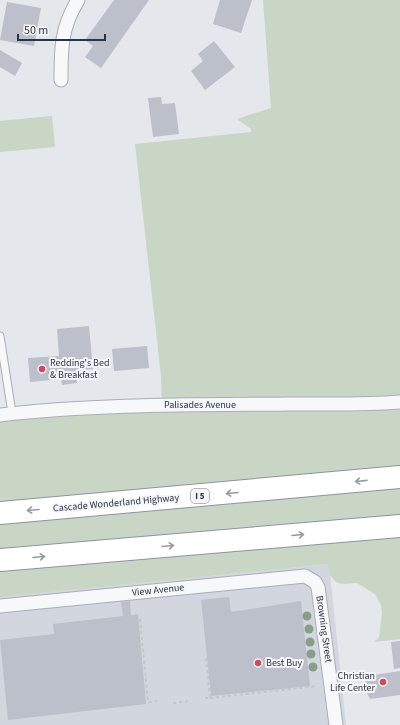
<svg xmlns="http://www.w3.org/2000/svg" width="400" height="725" font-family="'Source Sans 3',sans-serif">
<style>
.built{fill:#d2d6de}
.green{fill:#c9d6c5}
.building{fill:#bbc0ca}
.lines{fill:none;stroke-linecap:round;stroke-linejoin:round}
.service-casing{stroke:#a9aeb7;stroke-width:9}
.minor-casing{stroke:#a9aeb7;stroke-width:15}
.motorway-casing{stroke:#8b94a3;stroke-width:24}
.path{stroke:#c2c5cb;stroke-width:2;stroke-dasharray:3 3;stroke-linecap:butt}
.service{stroke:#f7f8fa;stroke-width:7}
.minor{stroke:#f7f8fa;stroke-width:13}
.motorway{stroke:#fff;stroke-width:22}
.tree{fill:#899d89}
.oneway{stroke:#959aa2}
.poi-dot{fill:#d1495b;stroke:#f4f6f9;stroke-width:1.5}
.labels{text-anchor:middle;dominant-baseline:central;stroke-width:4;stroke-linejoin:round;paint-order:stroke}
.shield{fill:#f4f6f9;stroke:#676e7b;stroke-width:1}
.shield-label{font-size:9px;font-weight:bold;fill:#2b3445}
.poi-label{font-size:10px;fill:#2b3445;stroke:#f4f6f9;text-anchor:start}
.street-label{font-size:10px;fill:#2b3445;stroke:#f4f6f9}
</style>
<rect width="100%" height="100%" fill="#e4e7ec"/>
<!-- built -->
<polygon class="built" points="329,564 346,725 0,725 0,597"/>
<!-- green -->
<g class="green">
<polygon points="263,0 400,0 400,639 374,642 379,637 382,613 381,605 375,594 357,583 342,584 336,582 330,575 328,564 0,597 0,421 83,415 162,412 161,376 135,144 251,132 251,129 237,119 271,108"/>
<polygon points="52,116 55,147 0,152 0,121"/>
</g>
<!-- building -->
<g class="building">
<polygon points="114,0 149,0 101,68 85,57 93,46 85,40"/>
<polygon points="220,0 252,0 241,33 213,24"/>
<polygon points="7,2 41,8 34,46 0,40"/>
<polygon points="214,41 235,67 205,90 191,71 203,61 198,54"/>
<polygon points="0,50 22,63 15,76 0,67"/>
<polygon points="161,97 162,104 175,103 179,134 153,137 148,98"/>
<polygon points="89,326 93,369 76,371 77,383 62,385 61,379 30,382 28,358 59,356 57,329"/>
<polygon points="147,346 149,368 114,371 112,349"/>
<polygon points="229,597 231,612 301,601 310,686 211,696 201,600"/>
<polygon points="130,601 131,615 138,614 146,704 8,720 0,640 54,634 53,624 123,616 121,602"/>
<polygon points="400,641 400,668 394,669 391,642"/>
<polygon points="400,671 400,695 370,699 364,688 367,676"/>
</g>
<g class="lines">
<defs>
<polyline id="service" points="0,336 12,413"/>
<g id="minor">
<path d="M61 80C61 48 61 28 78 0"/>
<path d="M0 415C97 404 194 405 291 404 327 404 364 405 400 402"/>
<polyline points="0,606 305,576 315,582 318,587 336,725"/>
</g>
<g id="motorway">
<polyline points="0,513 400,477"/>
<polyline points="0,560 400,526"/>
</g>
</defs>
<!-- service casing -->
<use href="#service" class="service-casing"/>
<!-- minor casing -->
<use href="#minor" class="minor-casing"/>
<!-- motorway casing -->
<use href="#motorway" class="motorway-casing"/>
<!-- path -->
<g class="path">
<polyline points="140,619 148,702 158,701"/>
<polyline points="205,698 210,698 206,658"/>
<polyline points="210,698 317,686"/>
<polyline points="173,703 191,701"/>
</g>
<!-- service -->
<use href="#service" class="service"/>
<!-- minor -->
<use href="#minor" class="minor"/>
<!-- motorway -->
<use href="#motorway" class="motorway"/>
</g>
<!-- trees -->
<g class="tree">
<circle cx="307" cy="616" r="4.5"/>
<circle cx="309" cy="629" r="4.5"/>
<circle cx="310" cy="642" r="4.5"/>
<circle cx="311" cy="654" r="4.5"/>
<circle cx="313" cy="667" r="4.5"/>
</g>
<!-- one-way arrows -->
<defs><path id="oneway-shaft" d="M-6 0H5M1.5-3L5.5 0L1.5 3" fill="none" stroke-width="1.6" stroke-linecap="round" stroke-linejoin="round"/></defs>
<g class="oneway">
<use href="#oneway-shaft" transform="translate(361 481) rotate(174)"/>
<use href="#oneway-shaft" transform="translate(232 493) rotate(175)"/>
<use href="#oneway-shaft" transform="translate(33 510) rotate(175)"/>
<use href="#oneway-shaft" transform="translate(298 535) rotate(-5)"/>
<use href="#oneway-shaft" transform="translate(168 546) rotate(-5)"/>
<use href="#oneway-shaft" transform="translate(39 557) rotate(-5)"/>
</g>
<!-- markers -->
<g class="poi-dot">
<circle cx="42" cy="369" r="4"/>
<circle cx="258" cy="663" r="4"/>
<circle cx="383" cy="682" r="4"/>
</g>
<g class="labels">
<!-- shield labels -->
<rect class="shield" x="191" y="489" width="18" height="14" rx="3"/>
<g class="shield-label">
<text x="200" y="496">I 5</text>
</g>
<!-- poi labels -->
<g class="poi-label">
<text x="50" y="363">Redding's Bed<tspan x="50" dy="12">&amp; Breakfast</tspan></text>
<text x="266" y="663">Best Buy</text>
<text x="375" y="676" text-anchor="end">Christian<tspan x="375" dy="12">Life Center</tspan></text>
</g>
<!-- street labels -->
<g class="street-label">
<text x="200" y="405">Palisades Avenue</text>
<text transform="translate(116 503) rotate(-5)">Cascade Wonderland Highway</text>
<text transform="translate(158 590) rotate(-6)">View Avenue</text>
<text transform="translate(324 629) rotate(82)">Browning Street</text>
</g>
</g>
<!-- scale -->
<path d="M18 34v6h87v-6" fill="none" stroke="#2b3445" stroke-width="2"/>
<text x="24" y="34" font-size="12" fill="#2b3445" stroke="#f4f6f9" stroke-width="3" paint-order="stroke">50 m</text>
</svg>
